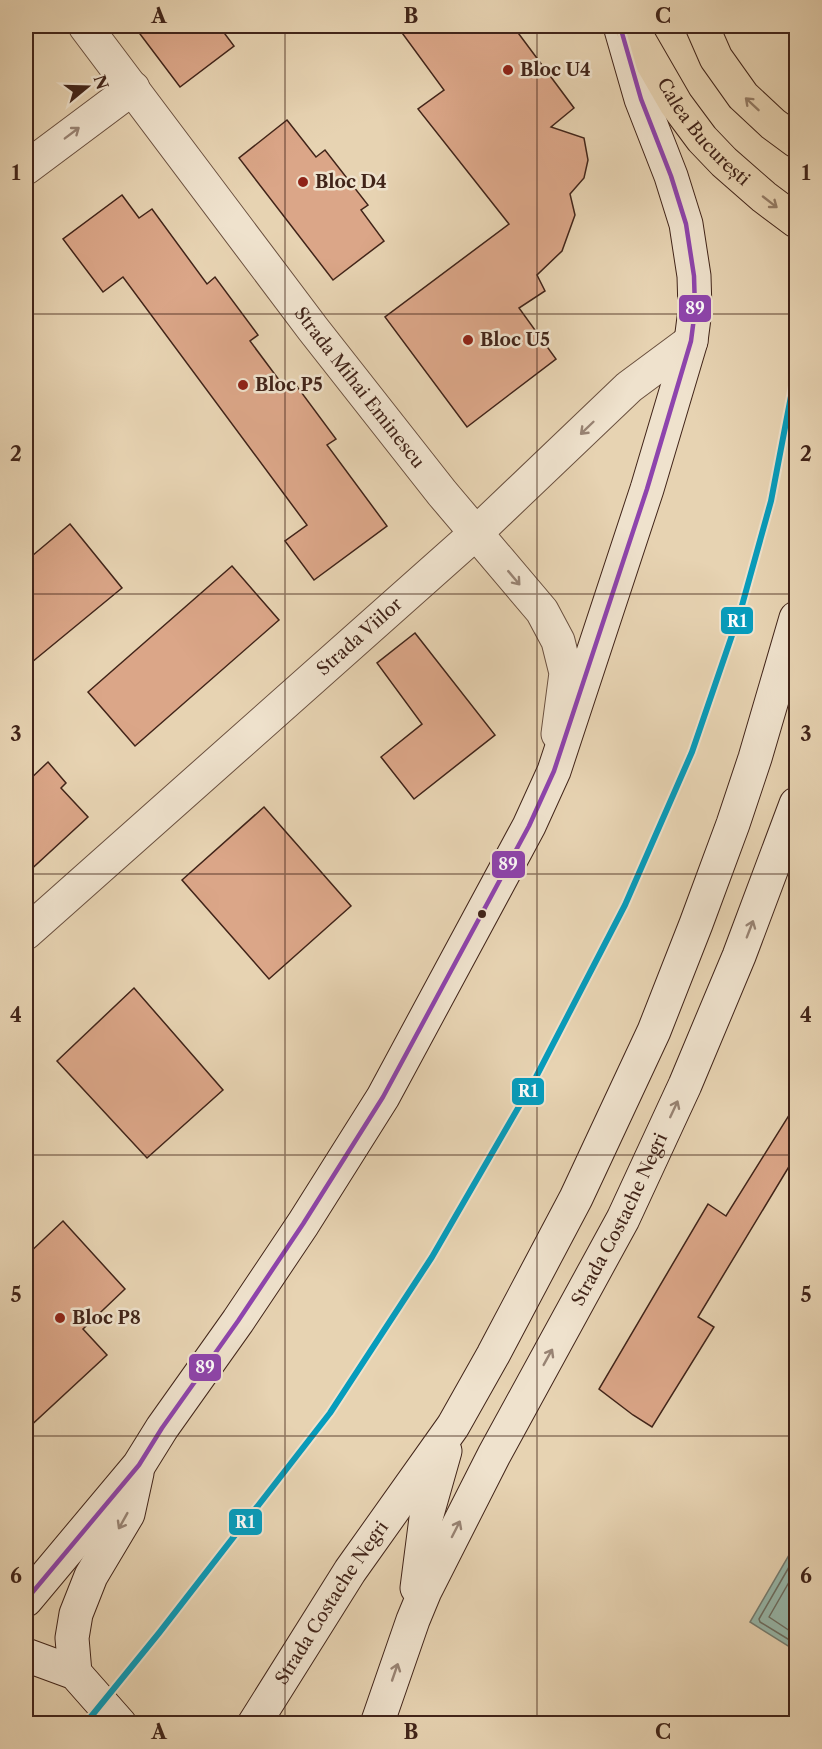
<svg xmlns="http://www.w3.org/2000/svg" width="822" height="1749" font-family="'Libre Caslon Text',serif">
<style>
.water{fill:#97b8ab;stroke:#757d71;stroke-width:1.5}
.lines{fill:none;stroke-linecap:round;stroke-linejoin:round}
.shore{stroke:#6c6e62;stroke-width:1.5}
.building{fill:#dba688;stroke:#412419;stroke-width:1.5}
.minor-casing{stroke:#6a503f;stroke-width:35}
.secondary-casing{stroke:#412419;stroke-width:35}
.primary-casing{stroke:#412419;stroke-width:35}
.minor{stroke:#efe2cd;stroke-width:33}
.secondary{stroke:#efe2cd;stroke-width:33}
.primary{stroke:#e7d3b2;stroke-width:33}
.bus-1-casing{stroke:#efe2cd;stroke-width:9}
.bus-1{stroke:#8e44ad;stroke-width:4.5}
.rail-1-casing{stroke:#efe2cd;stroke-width:10}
.rail-1{stroke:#069cbc;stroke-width:6}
.oneway{stroke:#947c66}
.oneway2{stroke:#988373}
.grid{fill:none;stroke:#412419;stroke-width:1.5;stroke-opacity:0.55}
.poi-dot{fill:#8f2418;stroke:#efe2cd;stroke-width:2}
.bus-dot{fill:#412419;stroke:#efe2cd;stroke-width:2}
.labels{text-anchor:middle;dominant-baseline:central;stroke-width:5;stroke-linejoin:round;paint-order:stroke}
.poi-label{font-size:18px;font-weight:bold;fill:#412419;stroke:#efe2cd;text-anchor:start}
.street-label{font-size:18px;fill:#412419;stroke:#efe2cd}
.line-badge{stroke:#efe2cd;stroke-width:2}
.badge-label{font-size:16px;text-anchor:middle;font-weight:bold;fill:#fff}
.neatline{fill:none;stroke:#412419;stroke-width:2}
.grid-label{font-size:20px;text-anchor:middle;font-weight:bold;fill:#412419}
</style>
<rect width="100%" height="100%" fill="#e7d3b2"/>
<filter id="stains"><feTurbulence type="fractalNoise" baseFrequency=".00333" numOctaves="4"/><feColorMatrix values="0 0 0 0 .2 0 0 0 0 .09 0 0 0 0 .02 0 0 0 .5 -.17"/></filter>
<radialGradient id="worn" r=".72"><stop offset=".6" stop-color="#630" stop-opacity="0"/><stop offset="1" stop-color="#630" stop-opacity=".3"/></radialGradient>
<!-- water -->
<polygon class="water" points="796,1543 796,1651 750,1622"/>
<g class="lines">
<!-- shore -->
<g class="shore">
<polyline points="796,1555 759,1619 760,1622 796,1644"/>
<polyline points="796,1570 769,1617 796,1635"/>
</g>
</g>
<!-- building -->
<g class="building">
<polygon points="134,26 219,26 234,46 180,87"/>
<polygon points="397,26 513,26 574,108 551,127 584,138 588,160 584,178 570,194 575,215 562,251 537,275 545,291 519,308 556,359 467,427 385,317 509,224 418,109 444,90"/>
<polygon points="287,120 316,157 325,150 368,205 361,210 384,241 333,280 239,158"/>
<polygon points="122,195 139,218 152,209 207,284 215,277 258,335 250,341 285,388 293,381 336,439 327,445 387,526 314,580 285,541 307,525 123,277 103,292 63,239"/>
<polygon points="70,524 122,588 26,667 26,561"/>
<polygon points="232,566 279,620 135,746 88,692"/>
<polygon points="415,633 495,735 414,799 381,757 422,724 377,663"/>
<polygon points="48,762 66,783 61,788 88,817 26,874 26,783"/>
<polygon points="264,807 351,906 269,979 182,880"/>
<polygon points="134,988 223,1090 147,1158 57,1061"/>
<polygon points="796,1104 796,1155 698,1317 714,1327 652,1427 633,1415 599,1389 708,1204 726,1216"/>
<polygon points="63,1221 125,1289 83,1329 107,1355 26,1430 26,1256"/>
</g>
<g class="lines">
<defs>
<g id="minor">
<path id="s1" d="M85 26 313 329 442 493 542 611 558 641 566 673 558 734"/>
<polyline points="26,168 133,88"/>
<path id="s2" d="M26 933 476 533 629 387 691 341"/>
</g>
<g id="secondary">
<polyline points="417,1588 426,1518 445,1451"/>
<polyline points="26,1600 139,1465 162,1428 238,1321 303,1224 383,1097 529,826 554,771 647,489 691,341 695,310 694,276 686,224 671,176 641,99 620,26"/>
<polyline points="26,1655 75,1673 120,1724"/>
<polyline points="75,1673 72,1638 76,1614 91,1576 128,1514 137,1473"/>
<path id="s3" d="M254 1724 350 1571 453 1426 493 1355 576 1198 654 1031 696 924 733 824 755 758 796 618"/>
<path id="s4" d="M377 1724 413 1620 425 1591 494 1455 623 1219 685 1085 739 956 796 804"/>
</g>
<g id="primary">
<path id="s5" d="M631 26 676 104 702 139 724 162 764 197 796 221"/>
<polyline points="702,26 716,58 743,96 773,124 796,141"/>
</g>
</defs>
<!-- minor casing -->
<use href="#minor" class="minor-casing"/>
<!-- secondary casing -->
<use href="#secondary" class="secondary-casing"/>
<!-- primary casing -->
<use href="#primary" class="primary-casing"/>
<!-- minor -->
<use href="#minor" class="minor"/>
<!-- secondary -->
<use href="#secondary" class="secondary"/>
<!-- primary -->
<use href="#primary" class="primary"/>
<defs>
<polyline id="bus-1" points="26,1600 139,1465 162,1428 238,1321 303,1224 383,1097 529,826 554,771 647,489 691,341 695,310 694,276 686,224 671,176 641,99 620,26"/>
</defs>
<!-- bus-1 casing -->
<use href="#bus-1" class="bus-1-casing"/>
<!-- bus-1 -->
<use href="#bus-1" class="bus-1"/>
<defs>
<polyline id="rail-1" points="85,1724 159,1633 330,1413 432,1257 536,1077 625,905 692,752 741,609 771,501 796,370"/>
</defs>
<!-- rail-1 casing -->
<use href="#rail-1" class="rail-1-casing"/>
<!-- rail-1 -->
<use href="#rail-1" class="rail-1"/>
</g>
<!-- one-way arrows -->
<defs><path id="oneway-shaft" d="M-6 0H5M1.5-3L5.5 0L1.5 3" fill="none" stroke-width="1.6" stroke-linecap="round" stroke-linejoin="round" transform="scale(1.5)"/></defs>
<g class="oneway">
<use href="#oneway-shaft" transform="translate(752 104) rotate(-137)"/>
<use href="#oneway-shaft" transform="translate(770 202) rotate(38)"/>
</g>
<g class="oneway2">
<use href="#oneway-shaft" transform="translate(72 133) rotate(-37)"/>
<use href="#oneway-shaft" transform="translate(587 428) rotate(136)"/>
<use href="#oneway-shaft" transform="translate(514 578) rotate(50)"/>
<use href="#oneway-shaft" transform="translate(750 929) rotate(-69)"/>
<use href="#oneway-shaft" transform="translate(674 1109) rotate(-65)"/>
<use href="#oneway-shaft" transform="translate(548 1357) rotate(-61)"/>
<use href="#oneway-shaft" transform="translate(123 1521) rotate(119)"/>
<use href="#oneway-shaft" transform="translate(456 1529) rotate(-63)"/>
<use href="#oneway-shaft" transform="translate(395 1672) rotate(-71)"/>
</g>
<!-- grid -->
<path class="grid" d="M285 26V1724M537 26V1724M26 314H796M26 594H796M26 874H796M26 1155H796M26 1436H796"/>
<!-- markers -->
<g class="poi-dot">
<circle cx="508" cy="70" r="6"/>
<circle cx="303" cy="182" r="6"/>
<circle cx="468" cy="340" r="6"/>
<circle cx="243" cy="385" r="6"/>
<circle cx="60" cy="1318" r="6"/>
</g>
<circle class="bus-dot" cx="482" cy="914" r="5"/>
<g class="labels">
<!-- poi labels -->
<g class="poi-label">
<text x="520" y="70">Bloc U4</text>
<text x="315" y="182">Bloc D4</text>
<text x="480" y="340">Bloc U5</text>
<text x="255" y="385">Bloc P5</text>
<text x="72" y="1318">Bloc P8</text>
</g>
<!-- street labels -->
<g class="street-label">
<text stroke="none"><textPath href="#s5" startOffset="129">Calea București</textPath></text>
<text stroke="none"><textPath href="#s1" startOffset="454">Strada Mihai Eminescu</textPath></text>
<text stroke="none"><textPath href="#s2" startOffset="446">Strada Viilor</textPath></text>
<text stroke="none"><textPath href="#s4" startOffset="561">Strada Costache Negri</textPath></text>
<text stroke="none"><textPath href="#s3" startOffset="144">Strada Costache Negri</textPath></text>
</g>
</g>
<g class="line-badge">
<rect x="678" y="294" width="34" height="29" rx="6" fill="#8e44ad"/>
<rect x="720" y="606" width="34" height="29" rx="6" fill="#069cbc"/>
<rect x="491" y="850" width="35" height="29" rx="6" fill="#8e44ad"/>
<rect x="511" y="1077" width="34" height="29" rx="6" fill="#069cbc"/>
<rect x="188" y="1353" width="34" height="29" rx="6" fill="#8e44ad"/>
<rect x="228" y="1508" width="35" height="28" rx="6" fill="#069cbc"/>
</g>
<g class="badge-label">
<text x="695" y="314">89</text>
<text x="737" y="627">R1</text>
<text x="508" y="870">89</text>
<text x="528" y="1097">R1</text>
<text x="205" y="1373">89</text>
<text x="245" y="1528">R1</text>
</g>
<!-- margin -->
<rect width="822" height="1749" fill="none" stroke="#e7d3b2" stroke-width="66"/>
<!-- north arrow -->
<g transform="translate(87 87) rotate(71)" stroke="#efe2cd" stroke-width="4.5" paint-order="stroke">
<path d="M0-4.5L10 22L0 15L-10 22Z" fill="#412419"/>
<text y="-9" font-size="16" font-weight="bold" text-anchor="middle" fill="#412419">N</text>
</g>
<rect x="33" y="33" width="756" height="1683" class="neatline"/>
<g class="grid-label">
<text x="159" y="23">A</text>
<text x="411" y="23">B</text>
<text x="663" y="23">C</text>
<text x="16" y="180">1</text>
<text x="806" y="180">1</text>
<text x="16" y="461">2</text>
<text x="806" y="461">2</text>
<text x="16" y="741">3</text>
<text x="806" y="741">3</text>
<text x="16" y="1022">4</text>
<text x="806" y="1022">4</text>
<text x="16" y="1302">5</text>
<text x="806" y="1302">5</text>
<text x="16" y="1583">6</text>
<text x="806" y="1583">6</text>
<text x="159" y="1739">A</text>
<text x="411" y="1739">B</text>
<text x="663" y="1739">C</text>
</g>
<rect width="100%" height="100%" filter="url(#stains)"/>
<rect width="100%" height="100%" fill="url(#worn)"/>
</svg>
